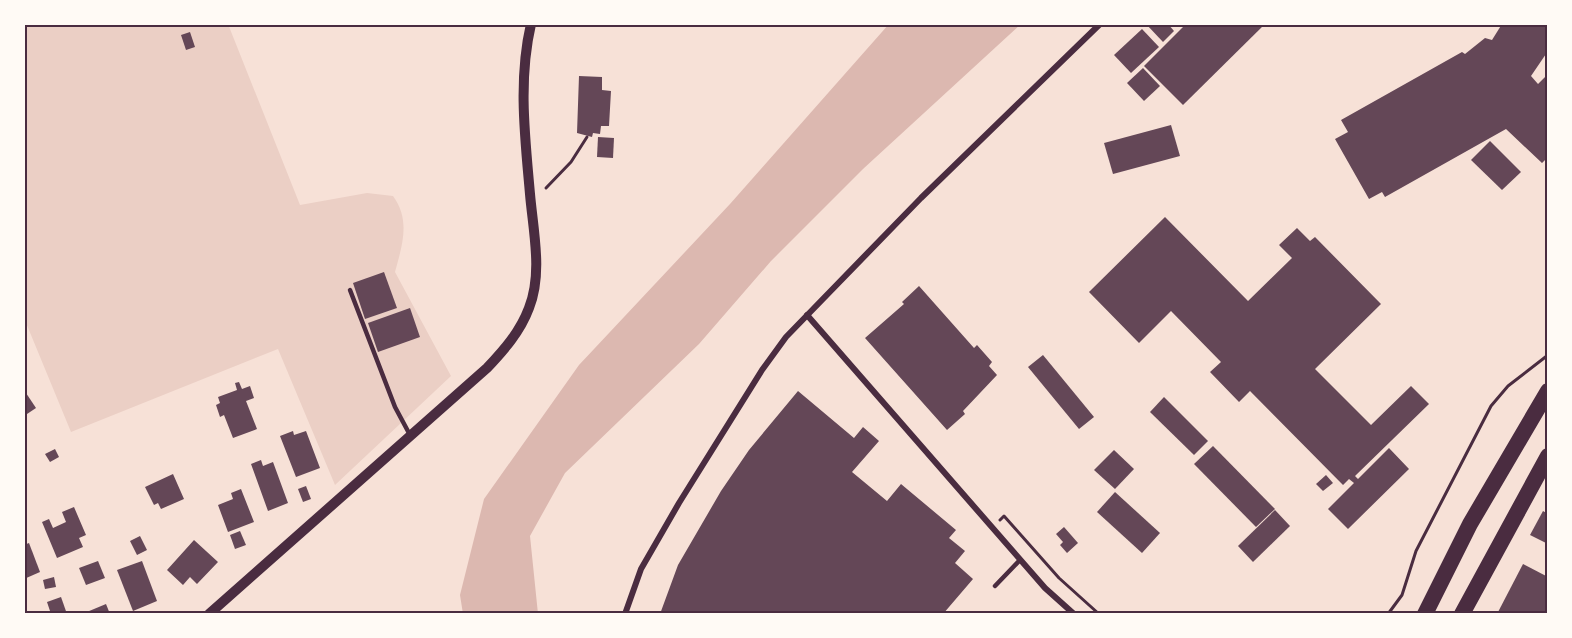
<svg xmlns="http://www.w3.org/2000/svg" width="1572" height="638" font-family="'Playfair Display',serif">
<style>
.green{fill:#ebcfc5}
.water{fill:#dcb8b0}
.building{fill:#644757}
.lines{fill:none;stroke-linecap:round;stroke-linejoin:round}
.path{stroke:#4a2c40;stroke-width:3}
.service{stroke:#4a2c40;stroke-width:4.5}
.minor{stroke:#4a2c40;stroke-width:6}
.tertiary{stroke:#4a2c40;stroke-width:10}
.trunk{stroke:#4a2c40;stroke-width:16}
.neatline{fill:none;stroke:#4a2c40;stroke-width:2}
</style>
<rect width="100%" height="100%" fill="#f7e1d7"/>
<!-- green -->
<path class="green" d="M24 24H228L300 205 367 193 393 196C411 220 402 246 395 272L451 376 335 485 278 349 71 432 24 318Z"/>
<!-- water -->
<polygon class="water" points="889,24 1021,24 863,169 771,261 699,344 565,473 530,536 538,614 463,614 460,595 484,499 579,365 730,204"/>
<!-- building -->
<g class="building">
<polygon points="1146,24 1168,24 1174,31 1163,42"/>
<polygon points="1186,24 1265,24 1183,105 1144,66"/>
<polygon points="1502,24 1548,24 1548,51 1531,76 1538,84 1548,74 1548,157 1542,163 1506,129 1385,197 1382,192 1369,199 1335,139 1348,132 1341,120 1462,52 1465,54 1485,38 1492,40"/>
<polygon points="1142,29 1159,47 1131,73 1114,55"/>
<polygon points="190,32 195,47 186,50 181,35"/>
<polygon points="1143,68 1160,86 1144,101 1127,83"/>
<polygon points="579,76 602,77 602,90 611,91 609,126 601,126 600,134 593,133 592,137 577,133"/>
<polygon points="1171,125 1180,156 1113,174 1104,143"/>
<polygon points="598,137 614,138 613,158 597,157"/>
<polygon points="1490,141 1521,172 1502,190 1471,160"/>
<polygon points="1165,217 1248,301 1292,258 1279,245 1297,228 1310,241 1315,237 1381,304 1315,369 1371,425 1411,386 1429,404 1355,476 1358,479 1389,448 1409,469 1348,529 1328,509 1354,483 1349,479 1343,485 1250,391 1239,402 1210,372 1221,362 1171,311 1139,343 1089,292"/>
<polygon points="384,272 397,308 365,319 353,283"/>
<polygon points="919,286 974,348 977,345 992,362 989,366 997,375 963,411 965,414 947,430 865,338 904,304 902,302"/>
<polygon points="410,308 420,337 378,352 368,323"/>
<polygon points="1043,355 1094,417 1079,429 1028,367"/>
<polygon points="239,382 242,389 250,386 254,398 246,401 257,429 233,438 224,415 220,417 216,405 220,403 218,397 237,390 235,383"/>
<polygon points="24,390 36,408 24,416"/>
<polygon points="798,391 854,438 863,427 879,441 852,472 887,501 901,484 956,530 949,538 965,551 955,563 973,579 943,614 660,614 678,565 721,491 749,450"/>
<polygon points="1164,397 1208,441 1194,455 1150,412"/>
<polygon points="293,431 294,435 306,431 320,468 296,477 280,436"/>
<polygon points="1213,446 1275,509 1256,527 1194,464"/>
<polygon points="55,449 59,457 50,462 45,454"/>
<polygon points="1114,450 1134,469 1115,489 1094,470"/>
<polygon points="261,460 263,466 273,462 288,503 268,511 251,464"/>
<polygon points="173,474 184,499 161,509 158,503 154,505 145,487"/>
<polygon points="1326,475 1333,483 1323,491 1316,484"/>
<polygon points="306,486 311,499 303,502 298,489"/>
<polygon points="241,489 254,522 228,532 218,505 233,499 231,493"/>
<polygon points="1115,492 1160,533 1142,553 1097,512"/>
<polygon points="74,507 86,535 79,538 83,547 57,558 42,522 49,519 53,528 66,522 62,512"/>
<polygon points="1275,510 1290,526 1253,562 1238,546"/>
<polygon points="1543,511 1548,514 1548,544 1530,535"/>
<polygon points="1064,527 1078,543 1067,553 1060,545 1063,542 1056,534"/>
<polygon points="240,531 246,545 235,549 230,535"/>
<polygon points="140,536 147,550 137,555 130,541"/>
<polygon points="194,540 218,562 197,584 190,577 183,585 167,570"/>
<polygon points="29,543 40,572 24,579 24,545"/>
<polygon points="98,561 105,578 86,585 79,568"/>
<polygon points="142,561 157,601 133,611 117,570"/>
<polygon points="1523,564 1548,577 1548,614 1497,614"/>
<polygon points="54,577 56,587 45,589 43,580"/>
<polygon points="61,597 67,614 51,614 47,602"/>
<polygon points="106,604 110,614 82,614"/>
</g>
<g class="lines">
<!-- path -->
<g class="path">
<polyline points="546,188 571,162 587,137"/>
<polyline points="1000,520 1004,516 1059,578 1099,614"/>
<polyline points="1388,614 1402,595 1416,551 1491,406 1508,386 1548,355"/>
</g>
<!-- service -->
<g class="service">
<polyline points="350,290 395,407 410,435"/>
<polyline points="995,586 1020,560"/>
</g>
<!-- minor -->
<g class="minor">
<polyline points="807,315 1045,588 1074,614"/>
<polyline points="625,614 641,569 679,503 762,370 786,337 921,198 1100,24"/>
</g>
<!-- tertiary -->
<path class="tertiary" d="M209 614 487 368C504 350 520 332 529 308 543 273 533 230 530 194 525 137 518 80 531 24"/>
<!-- trunk -->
<g class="trunk">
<polyline points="1425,614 1470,524 1548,391"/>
<polyline points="1462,614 1548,456"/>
</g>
</g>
<!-- border -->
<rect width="1572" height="638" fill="none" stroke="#fffaf5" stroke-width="51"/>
<rect x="26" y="26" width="1520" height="586" class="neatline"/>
</svg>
